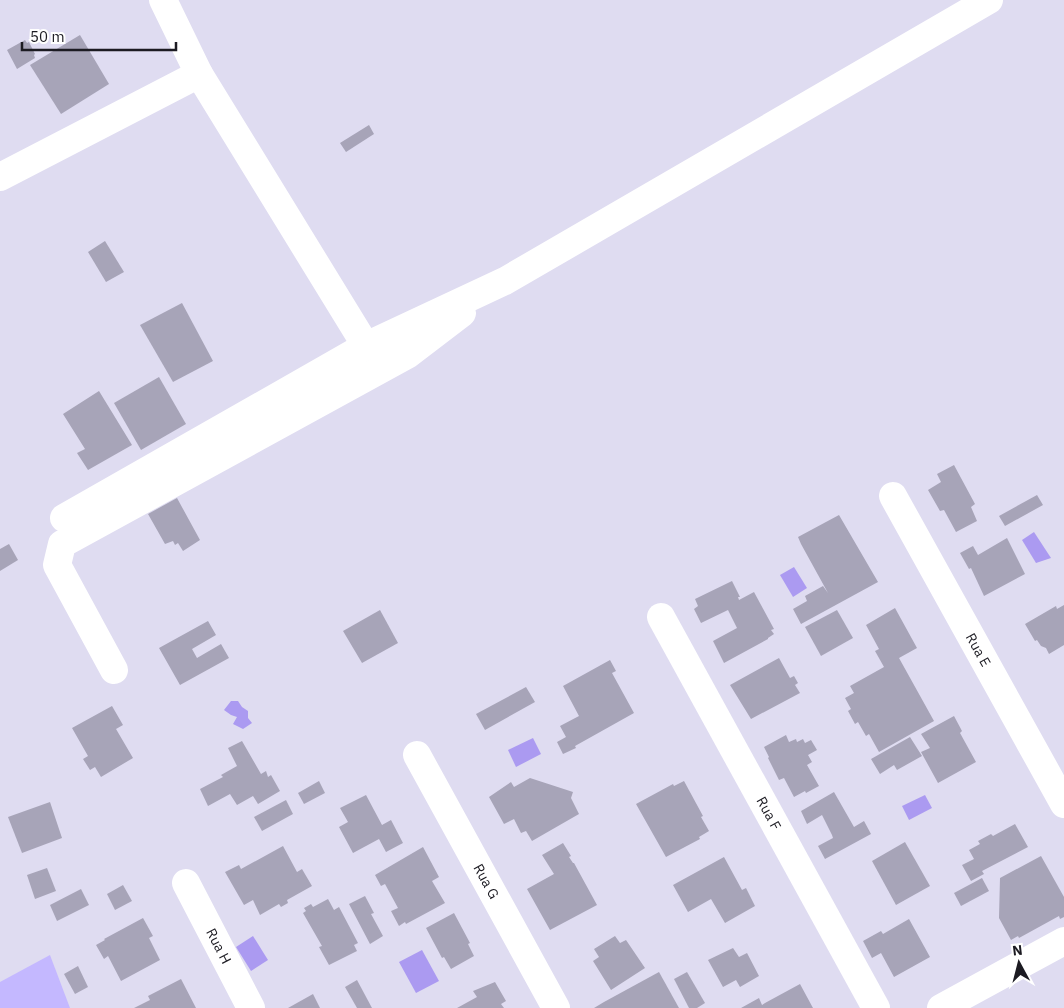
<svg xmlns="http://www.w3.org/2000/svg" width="1064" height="1008" font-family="'IBM Plex Sans',sans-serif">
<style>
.green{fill:#c4b8ff}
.water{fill:#ab9af1}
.building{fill:#a7a4b8}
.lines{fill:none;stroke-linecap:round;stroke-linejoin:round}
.minor{stroke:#fff;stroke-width:28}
.labels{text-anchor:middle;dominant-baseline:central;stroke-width:4;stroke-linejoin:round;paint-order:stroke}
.street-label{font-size:14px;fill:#1c1b22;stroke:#fff}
</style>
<rect width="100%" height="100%" fill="#dfdcf1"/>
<!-- green -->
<polygon class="green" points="50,955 70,1008 0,1008 0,982"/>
<!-- water -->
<g class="water">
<polygon points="1034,532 1051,558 1036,563 1022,540"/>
<polygon points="794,567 807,588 793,597 780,575"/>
<polygon points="231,701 238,701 242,707 248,711 248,718 252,723 243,729 233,724 237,717 231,715 224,710"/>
<polygon points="533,738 541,754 516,767 508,750"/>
<polygon points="925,795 932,808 909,820 902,806"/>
<polygon points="253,936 268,960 251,971 236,947"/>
<polygon points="422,950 439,981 416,993 399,962"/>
</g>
<!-- building -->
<g class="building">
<polygon points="80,35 109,84 61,114 30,65"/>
<polygon points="25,40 27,43 29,42 35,54 34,55 35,58 17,69 7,50"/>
<polygon points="369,125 374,134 346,152 340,143"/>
<polygon points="105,241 124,272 106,282 88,252"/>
<polygon points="182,303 213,361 173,382 140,325"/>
<polygon points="159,377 186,424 141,450 114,403"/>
<polygon points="99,391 132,445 88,470 77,453 85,449 63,414"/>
<polygon points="954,465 975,504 971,507 977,521 956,532 944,510 940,511 928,490 941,482 937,474"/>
<polygon points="1037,495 1043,505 1005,526 999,516"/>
<polygon points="177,498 200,540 183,551 178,543 175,545 173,541 165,544 148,514"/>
<polygon points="839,515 878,582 801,624 793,609 807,601 805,596 823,586 828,593 801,544 798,537"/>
<polygon points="1007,538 1025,574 984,596 971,568 969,569 960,553 973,546 978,555"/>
<polygon points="9,544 18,560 0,571 0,549"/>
<polygon points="732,581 740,597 738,597 739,600 754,592 774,629 771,630 774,634 768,638 768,639 724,663 713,641 737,628 728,610 701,623 694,609 698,606 695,599"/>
<polygon points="1064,605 1064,645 1049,654 1046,648 1041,646 1037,640 1035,641 1025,624 1056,606 1057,609"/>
<polygon points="895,608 917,648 899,658 934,721 879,752 869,734 866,736 858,722 855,724 848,711 851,709 845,698 854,693 850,686 884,667 875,651 879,649 866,625"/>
<polygon points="380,610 398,643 362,663 343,631"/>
<polygon points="837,610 853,638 821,656 805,627"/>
<polygon points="208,621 216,635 192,649 197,658 221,644 229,658 180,685 159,648"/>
<polygon points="779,658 790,678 794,676 798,683 795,685 800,693 751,719 730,685"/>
<polygon points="610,660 616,671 612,673 634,713 575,746 576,748 563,754 557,742 566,737 560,726 579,716 563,686"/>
<polygon points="526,687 535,702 485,730 476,714"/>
<polygon points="112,706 123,725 116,729 133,758 101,777 95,767 90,770 83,759 88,756 72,728"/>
<polygon points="954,716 962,731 960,733 976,762 938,783 921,752 930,748 921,734"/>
<polygon points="786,735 789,742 796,739 797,742 803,739 805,743 811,740 817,750 808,755 812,762 807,765 819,786 806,793 805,791 794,797 784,778 779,780 768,758 769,757 764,747"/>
<polygon points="910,737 922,756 897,770 894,765 880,774 871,759"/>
<polygon points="242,741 261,774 266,771 268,777 271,775 280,791 258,804 253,796 237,805 230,794 208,806 200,789 223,777 221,775 237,766 228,748"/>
<polygon points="530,778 573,792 571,798 579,814 532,841 526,831 521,833 514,819 504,824 489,797 511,782 514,787"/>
<polygon points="319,781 325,793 304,804 298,793"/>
<polygon points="684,781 703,816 701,817 709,831 699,837 700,839 666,857 636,804 673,784 674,786"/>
<polygon points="834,792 854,827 864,821 871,834 825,859 818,846 833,838 832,835 822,815 807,824 801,811"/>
<polygon points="366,795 382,825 391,820 403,843 386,852 379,839 353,853 339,827 348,822 340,808"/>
<polygon points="286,800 293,814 262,831 254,817"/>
<polygon points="50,802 62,838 22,853 8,817"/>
<polygon points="1015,824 1028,847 982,871 984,874 971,881 962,865 974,859 969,850 980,844 978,841 991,834 993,836"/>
<polygon points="905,842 930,886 896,905 872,861"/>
<polygon points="563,843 571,856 569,857 573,863 574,863 597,905 550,930 527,889 554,874 542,855"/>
<polygon points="283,846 297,872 302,869 312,886 287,900 288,903 281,907 279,904 260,915 253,900 244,905 225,872 239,865 241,869"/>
<polygon points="423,847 439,877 432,881 445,903 406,924 405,922 399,926 391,911 398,908 385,884 381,886 375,875"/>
<polygon points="1041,856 1064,897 1064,917 1060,919 1059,916 1019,938 1018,936 1011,940 999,918 1000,878"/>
<polygon points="724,857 742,890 746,888 755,906 725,923 711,899 688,912 673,885"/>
<polygon points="47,868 56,891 35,899 27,875"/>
<polygon points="982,878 989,891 961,906 954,893"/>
<polygon points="123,885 132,901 115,910 107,894"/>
<polygon points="81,889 89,905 57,921 50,905"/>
<polygon points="365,896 374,913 371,914 383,936 370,944 349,904"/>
<polygon points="328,899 334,910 339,907 358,943 354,945 357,951 329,965 319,947 322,946 303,913 306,911 304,908 311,904 313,907"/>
<polygon points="454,913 470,943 468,944 474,956 451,969 444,957 442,958 426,928"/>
<polygon points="143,918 153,936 149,938 160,960 121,981 108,956 104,959 96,945 105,940 104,939"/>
<polygon points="909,919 930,957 894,977 881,953 872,958 863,941 881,931 883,934"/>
<polygon points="615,936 620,943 626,940 645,968 611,990 593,961 599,957 594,949"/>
<polygon points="733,948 739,957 747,953 759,976 740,987 736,980 723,987 708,960"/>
<polygon points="78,966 88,987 75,994 64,974"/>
<polygon points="659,972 679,1008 594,1008 604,1002"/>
<polygon points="687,972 705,1003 697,1008 689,1008 674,979"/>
<polygon points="181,979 196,1008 134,1008 150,1000 148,996"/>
<polygon points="357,980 372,1008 357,1008 345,987"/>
<polygon points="495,982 506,1001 501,1004 504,1008 457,1008 477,997 473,991"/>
<polygon points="800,984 813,1008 741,1008 759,998 762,1005 765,1003"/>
<polygon points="313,994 320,1008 288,1008"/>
</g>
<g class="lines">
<!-- minor -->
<g class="minor">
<polyline points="163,0 199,74 366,346"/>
<polyline points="0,177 199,74"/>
<path id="s1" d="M893 496 1064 804"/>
<polyline points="64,518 366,346 505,281 989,0"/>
<path id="s2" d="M661 617 876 1008"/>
<polyline points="114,670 57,565 62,544 407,355 462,313"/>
<path id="s3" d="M417 755 556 1008"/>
<path id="s4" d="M186 883 251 1008"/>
<polyline points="941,1008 1064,941"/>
</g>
</g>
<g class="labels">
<!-- street labels -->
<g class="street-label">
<text stroke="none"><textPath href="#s1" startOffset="176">Rua E</textPath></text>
<text stroke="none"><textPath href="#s2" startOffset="224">Rua F</textPath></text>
<text stroke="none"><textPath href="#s3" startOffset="144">Rua G</textPath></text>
<text stroke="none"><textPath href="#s4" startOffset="71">Rua H</textPath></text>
</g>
</g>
<!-- north arrow -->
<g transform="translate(1019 963) rotate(353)" stroke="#ffffff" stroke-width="4" paint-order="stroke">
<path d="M0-4L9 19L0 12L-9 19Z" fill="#1c1b22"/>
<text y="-8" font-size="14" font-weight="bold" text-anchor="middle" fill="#1c1b22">N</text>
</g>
<!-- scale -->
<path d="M22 42v8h154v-8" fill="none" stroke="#1c1b22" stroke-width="2.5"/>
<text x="30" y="42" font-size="15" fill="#1c1b22" stroke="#ffffff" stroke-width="4" paint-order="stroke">50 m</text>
</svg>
